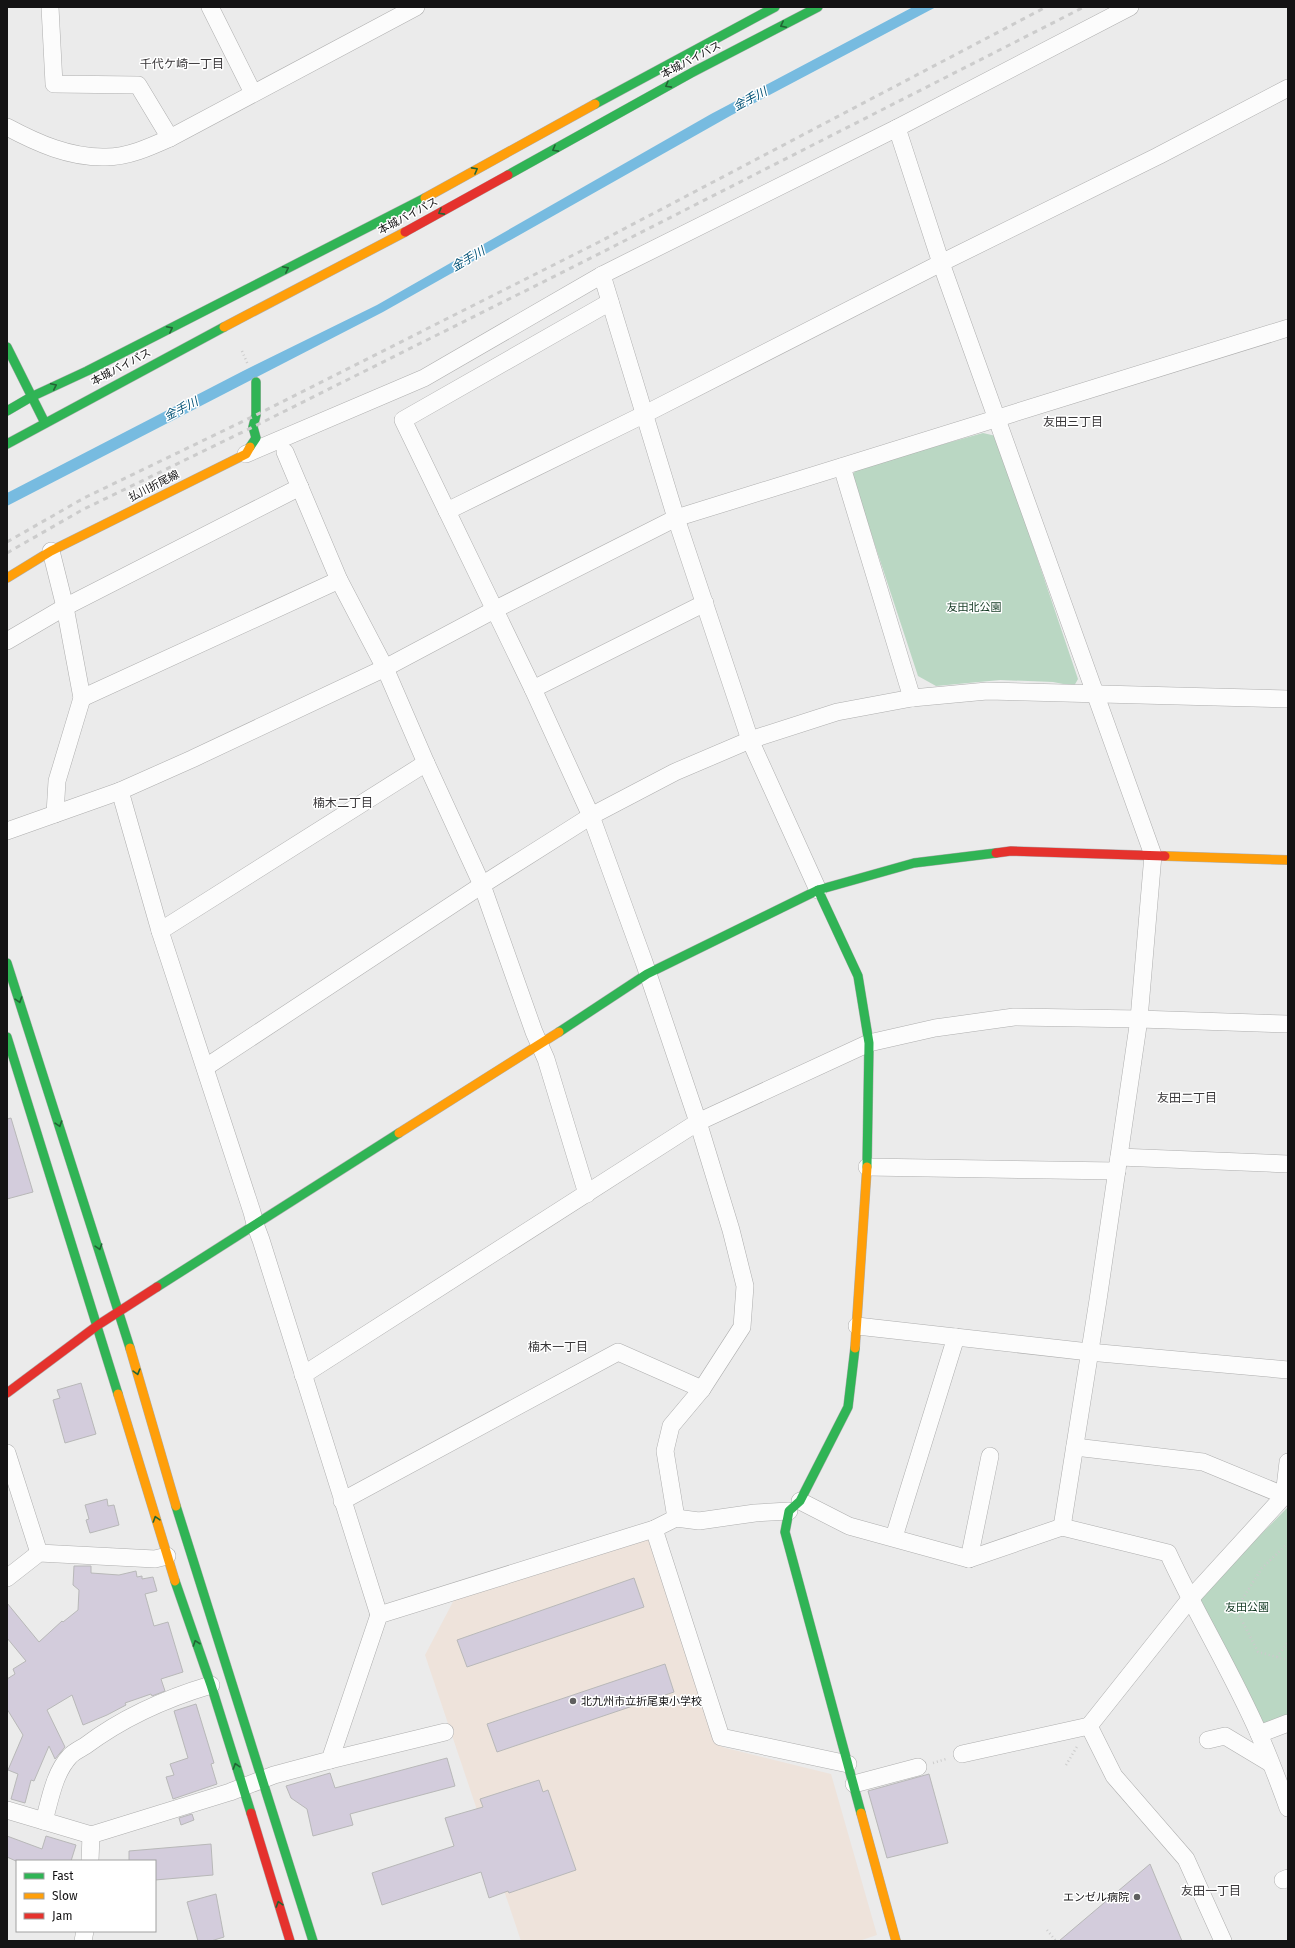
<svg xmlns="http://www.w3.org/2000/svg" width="1295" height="1948" font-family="'Fira Sans','Noto Sans JP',sans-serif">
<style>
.education{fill:#eee3db}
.green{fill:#bad7c3}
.water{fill:#77bbe0}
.building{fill:#d3ccdc;stroke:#b8b8b8}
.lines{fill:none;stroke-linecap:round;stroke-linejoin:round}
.street-casing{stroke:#aeaeae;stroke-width:18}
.fast-casing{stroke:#aeaeae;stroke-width:10}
.slow-casing{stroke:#aeaeae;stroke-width:10}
.jam-casing{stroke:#aeaeae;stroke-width:10}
.path{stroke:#cbcbcb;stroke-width:2.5;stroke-dasharray:1 3;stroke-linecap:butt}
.street{stroke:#fcfcfc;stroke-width:17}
.fast{stroke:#30b455;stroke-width:9}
.slow{stroke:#ff9f0a;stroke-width:9}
.jam{stroke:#e5322d;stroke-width:9}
.rail{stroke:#ccc;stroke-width:3;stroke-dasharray:5 5;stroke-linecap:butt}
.oneway{stroke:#226434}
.poi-dot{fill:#5f5f5f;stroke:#fff;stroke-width:1.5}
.labels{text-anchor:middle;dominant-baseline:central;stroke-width:3;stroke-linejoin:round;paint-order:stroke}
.street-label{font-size:11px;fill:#141314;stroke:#fff}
.park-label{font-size:11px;fill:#123822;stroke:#fff}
.poi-label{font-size:11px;fill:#141314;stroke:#fff;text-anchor:start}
.neighbourhood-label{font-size:12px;fill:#383638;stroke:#fff}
.water-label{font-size:12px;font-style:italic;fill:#005175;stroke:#fff}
</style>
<rect width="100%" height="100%" fill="#ebebeb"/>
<!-- education -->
<polygon class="education" points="649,1536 722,1747 831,1774 877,1935 859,1941 521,1941 425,1655 455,1598"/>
<!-- green -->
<g class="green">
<polygon points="983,433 996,436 1078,679 1074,686 1053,682 1000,680 936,686 918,676 852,475 858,468"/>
<polygon points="1288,1507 1288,1720 1272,1726 1262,1722 1197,1599"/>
</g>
<!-- water -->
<polygon class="water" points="913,7 936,7 730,116 383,312 7,506 7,493 243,371 377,305 711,114"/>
<!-- building -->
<g class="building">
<polygon points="11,1118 33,1192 7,1199 7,1119"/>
<polygon points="81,1383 96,1434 65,1443 53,1400 60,1398 57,1390"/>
<polygon points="107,1499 108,1506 114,1505 119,1525 90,1533 86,1520 89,1519 85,1505"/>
<polygon points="74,1566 91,1566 91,1573 119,1575 136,1571 137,1577 142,1576 142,1579 153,1577 157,1591 145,1594 154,1626 168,1622 183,1672 161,1679 165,1691 152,1696 151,1694 125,1703 126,1705 107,1715 83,1725 72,1695 47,1710 65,1747 55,1759 49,1746 34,1781 31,1780 25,1803 11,1799 18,1774 8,1770 23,1735 7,1709 7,1679 15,1674 13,1669 26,1661 7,1638 7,1603 39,1642 62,1621 63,1622 78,1610 79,1590 73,1585"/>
<polygon points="634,1578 644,1607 467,1667 457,1640"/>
<polygon points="665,1664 674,1692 497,1752 487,1724"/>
<polygon points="196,1704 214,1763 211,1764 217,1784 173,1799 166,1777 174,1775 170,1764 188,1758 174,1711"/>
<polygon points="447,1758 455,1786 350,1814 353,1825 313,1836 307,1809 291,1798 286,1786 330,1773 335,1788"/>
<polygon points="929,1774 948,1843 887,1858 868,1791"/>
<polygon points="539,1780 543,1792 548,1790 576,1870 509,1893 508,1891 489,1898 481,1872 382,1905 372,1873 454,1846 445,1818 483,1807 480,1799"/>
<polygon points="192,1814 194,1820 181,1825 179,1818"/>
<polygon points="7,1836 42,1849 46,1836 76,1845 71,1861 16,1861 7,1857"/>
<polygon points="211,1844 213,1875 155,1880 155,1861 129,1861 129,1851"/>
<polygon points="1150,1864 1182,1941 1059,1941"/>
<polygon points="216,1894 224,1937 211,1941 198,1941 187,1902"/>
</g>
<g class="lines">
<defs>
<g id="street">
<polyline points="50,7 54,84 138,85 170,138"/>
<polyline points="210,7 253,93"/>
<path d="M7 127C37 143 70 158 106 157 128 157 150 147 170 138L416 7"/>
<polyline points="897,128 941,263 1153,855 1139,1019 1098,1300 1062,1527"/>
<polyline points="602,275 676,518 750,740 818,890"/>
<polyline points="610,302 403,420 533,689 591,816 644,962 698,1122 731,1230 745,1286 742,1327 702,1389 671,1426 665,1451 676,1518"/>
<polyline points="285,452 339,580 385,668 426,763 482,885 534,1032 546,1059 587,1194"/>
<polyline points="246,454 424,378 602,275 897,128 1130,7"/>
<polyline points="842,467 912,698"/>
<polyline points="447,511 645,414 941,263 1158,156 1288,88"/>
<polyline points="51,551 65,607 82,698 57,781 55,814"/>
<polyline points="7,641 65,607 300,487"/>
<polyline points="533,689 705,603"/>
<polyline points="82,698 339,580"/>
<polyline points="120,791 160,931 252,1212 255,1224 261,1240 379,1615"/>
<polyline points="7,831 120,791 192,759 385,668 494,610 676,518 1288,328"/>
<polyline points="160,931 426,763"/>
<polyline points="206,1067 482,885 591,816 675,772 750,740 837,712 912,698 987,691 1288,699"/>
<polyline points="1119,1157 1288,1164"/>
<polyline points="867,1167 1117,1171"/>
<polyline points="857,1326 1089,1352 1288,1370"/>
<polyline points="303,1375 698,1122 869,1043 935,1028 1014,1017 1139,1019 1288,1024"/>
<polyline points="1075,1447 1203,1462 1288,1497"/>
<polyline points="7,1453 39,1553"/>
<polyline points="342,1501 618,1352 702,1389"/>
<path d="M800 1501 849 1526 969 1559 1062 1527 1168 1553C1196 1614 1232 1672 1259 1734 1270 1759 1279 1783 1288 1808"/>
<polyline points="654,1529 721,1737 848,1764"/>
<polyline points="894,1537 956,1337"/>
<polyline points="969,1559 990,1456"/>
<polyline points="7,1578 39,1553 155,1559 167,1556"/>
<polyline points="1259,1734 1288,1723"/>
<polyline points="1208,1740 1225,1736 1270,1763"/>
<polyline points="962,1754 1089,1726"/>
<polyline points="330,1760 445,1732"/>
<polyline points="854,1784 918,1767"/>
<polyline points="7,1810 91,1835 230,1792 274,1775 330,1760 379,1615 654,1529 676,1518 699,1521 755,1513 789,1511"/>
<path d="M44 1821C50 1800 54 1773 70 1756 74 1752 80 1749 85 1746 121 1719 167 1698 211 1685"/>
<polyline points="90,1861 91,1835"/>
<polyline points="1283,1880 1288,1878"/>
<polyline points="83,1941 85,1931"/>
<polyline points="1223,1941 1186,1859 1114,1776 1089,1726 1190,1599 1284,1496 1288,1462"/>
</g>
<g id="fast">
<polyline points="595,104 775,7"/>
<polyline points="508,175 693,72 818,7"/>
<polyline points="7,347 45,423"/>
<polyline points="7,411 31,397 87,371 425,198"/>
<polyline points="7,444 224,327"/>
<polyline points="250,447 256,438 253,427 256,415 256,382"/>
<polyline points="818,890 858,976 869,1043 867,1167"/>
<polyline points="7,963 130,1348"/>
<polyline points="559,1032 647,974 818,890 914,863 996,853"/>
<polyline points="7,1037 118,1394"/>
<polyline points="157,1287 399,1133"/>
<polyline points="855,1348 848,1407 800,1501 789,1511 785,1532 861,1813"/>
<polyline points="176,1506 313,1941"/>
<polyline points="175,1581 211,1685 251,1813"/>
</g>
<g id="slow">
<polyline points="425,198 595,104"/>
<polyline points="224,327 405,232"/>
<polyline points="7,578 51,551 246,454 250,447"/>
<polyline points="1165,856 1288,860"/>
<polyline points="399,1133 559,1032"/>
<polyline points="130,1348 176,1506"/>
<polyline points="855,1348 867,1167"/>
<polyline points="118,1394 175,1581"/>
<polyline points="861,1813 896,1941"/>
</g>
<g id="jam">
<polyline points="405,232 508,175"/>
<polyline points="996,853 1011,851 1165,856"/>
<polyline points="7,1393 98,1325 157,1287"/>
<polyline points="251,1813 290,1941"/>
</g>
</defs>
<!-- street casing -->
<use href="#street" class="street-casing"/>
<!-- fast casing -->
<use href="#fast" class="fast-casing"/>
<!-- slow casing -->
<use href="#slow" class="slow-casing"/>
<!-- jam casing -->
<use href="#jam" class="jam-casing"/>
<!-- path -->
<g class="path">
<polyline points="242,351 248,365"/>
<polyline points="1288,1543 1262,1568 1236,1609 1258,1652 1288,1660"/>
<polyline points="1277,1657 1288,1642"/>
<polyline points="933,1763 946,1759"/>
<polyline points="1066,1765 1078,1745"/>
<polyline points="1047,1930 1056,1941"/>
</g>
<!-- street -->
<use href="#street" class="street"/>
<!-- fast -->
<use href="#fast" class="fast"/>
<!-- slow -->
<use href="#slow" class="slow"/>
<!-- jam -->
<use href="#jam" class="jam"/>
<!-- rail -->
<g class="rail">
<polyline points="7,542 84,498 256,415 599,242 1046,7"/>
<polyline points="7,553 82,510 253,427 575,266 1084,7"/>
</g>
</g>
<!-- one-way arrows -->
<defs><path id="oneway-chevron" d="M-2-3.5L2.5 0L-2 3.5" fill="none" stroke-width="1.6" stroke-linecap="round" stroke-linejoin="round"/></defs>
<g class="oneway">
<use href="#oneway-chevron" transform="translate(783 25) rotate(153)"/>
<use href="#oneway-chevron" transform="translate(668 85) rotate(151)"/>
<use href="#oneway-chevron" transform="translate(555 149) rotate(151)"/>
<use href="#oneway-chevron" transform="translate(475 170) rotate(-29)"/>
<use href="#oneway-chevron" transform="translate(441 212) rotate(151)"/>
<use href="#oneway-chevron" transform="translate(286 269) rotate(-27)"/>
<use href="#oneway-chevron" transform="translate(170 329) rotate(-27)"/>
<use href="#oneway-chevron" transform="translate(54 386) rotate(-25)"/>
<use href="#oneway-chevron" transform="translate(19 1000) rotate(72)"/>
<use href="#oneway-chevron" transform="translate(59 1124) rotate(72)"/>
<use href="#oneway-chevron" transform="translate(99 1247) rotate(72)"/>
<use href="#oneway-chevron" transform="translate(137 1372) rotate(74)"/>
<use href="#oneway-chevron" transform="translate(156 1519) rotate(-107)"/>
<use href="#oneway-chevron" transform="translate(196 1643) rotate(-109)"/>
<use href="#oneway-chevron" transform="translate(236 1766) rotate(-107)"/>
<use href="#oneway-chevron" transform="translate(279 1904) rotate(-107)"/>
</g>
<!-- markers -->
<g class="poi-dot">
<circle cx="573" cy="1701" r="4"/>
<circle cx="1137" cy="1897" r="4"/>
</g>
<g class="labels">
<!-- street labels -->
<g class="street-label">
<text transform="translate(691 60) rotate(-28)">本城バイパス</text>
<text transform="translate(408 216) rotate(-28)">本城バイパス</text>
<text transform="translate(121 367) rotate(-28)">本城バイパス</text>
<text transform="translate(154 486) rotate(-27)">払川折尾線</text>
</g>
<!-- park labels -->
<g class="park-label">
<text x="974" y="607">友田北公園</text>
<text x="1247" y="1607">友田公園</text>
</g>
<!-- poi labels -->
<g class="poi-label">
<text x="581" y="1701">北九州市立折尾東小学校</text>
<text x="1129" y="1897" text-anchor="end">エンゼル病院</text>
</g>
<!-- neighbourhood labels -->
<g class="neighbourhood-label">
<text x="182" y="64">千代ケ崎一丁目</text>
<text x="1073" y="422">友田三丁目</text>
<text x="343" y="803">楠木二丁目</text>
<text x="1187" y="1098">友田二丁目</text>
<text x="558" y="1347">楠木一丁目</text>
<text x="1211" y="1891">友田一丁目</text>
</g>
<!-- water labels -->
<g class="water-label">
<text transform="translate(750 99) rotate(-28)">金手川</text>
<text transform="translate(468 259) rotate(-30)">金手川</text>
<text transform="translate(181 409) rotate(-27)">金手川</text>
</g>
</g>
<!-- border -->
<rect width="1295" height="1948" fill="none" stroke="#141314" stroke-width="16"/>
<!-- legend -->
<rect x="16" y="1860" width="140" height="72" fill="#ffffff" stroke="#a1a1a1"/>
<rect x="24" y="1873" width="20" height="6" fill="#30b455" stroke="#a1a1a1"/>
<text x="52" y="1880" font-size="12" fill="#141314">Fast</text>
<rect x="24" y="1893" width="20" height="6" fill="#ff9f0a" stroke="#a1a1a1"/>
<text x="52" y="1900" font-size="12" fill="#141314">Slow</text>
<rect x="24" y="1913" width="20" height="6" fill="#e5322d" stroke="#a1a1a1"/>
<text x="52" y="1920" font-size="12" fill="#141314">Jam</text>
</svg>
